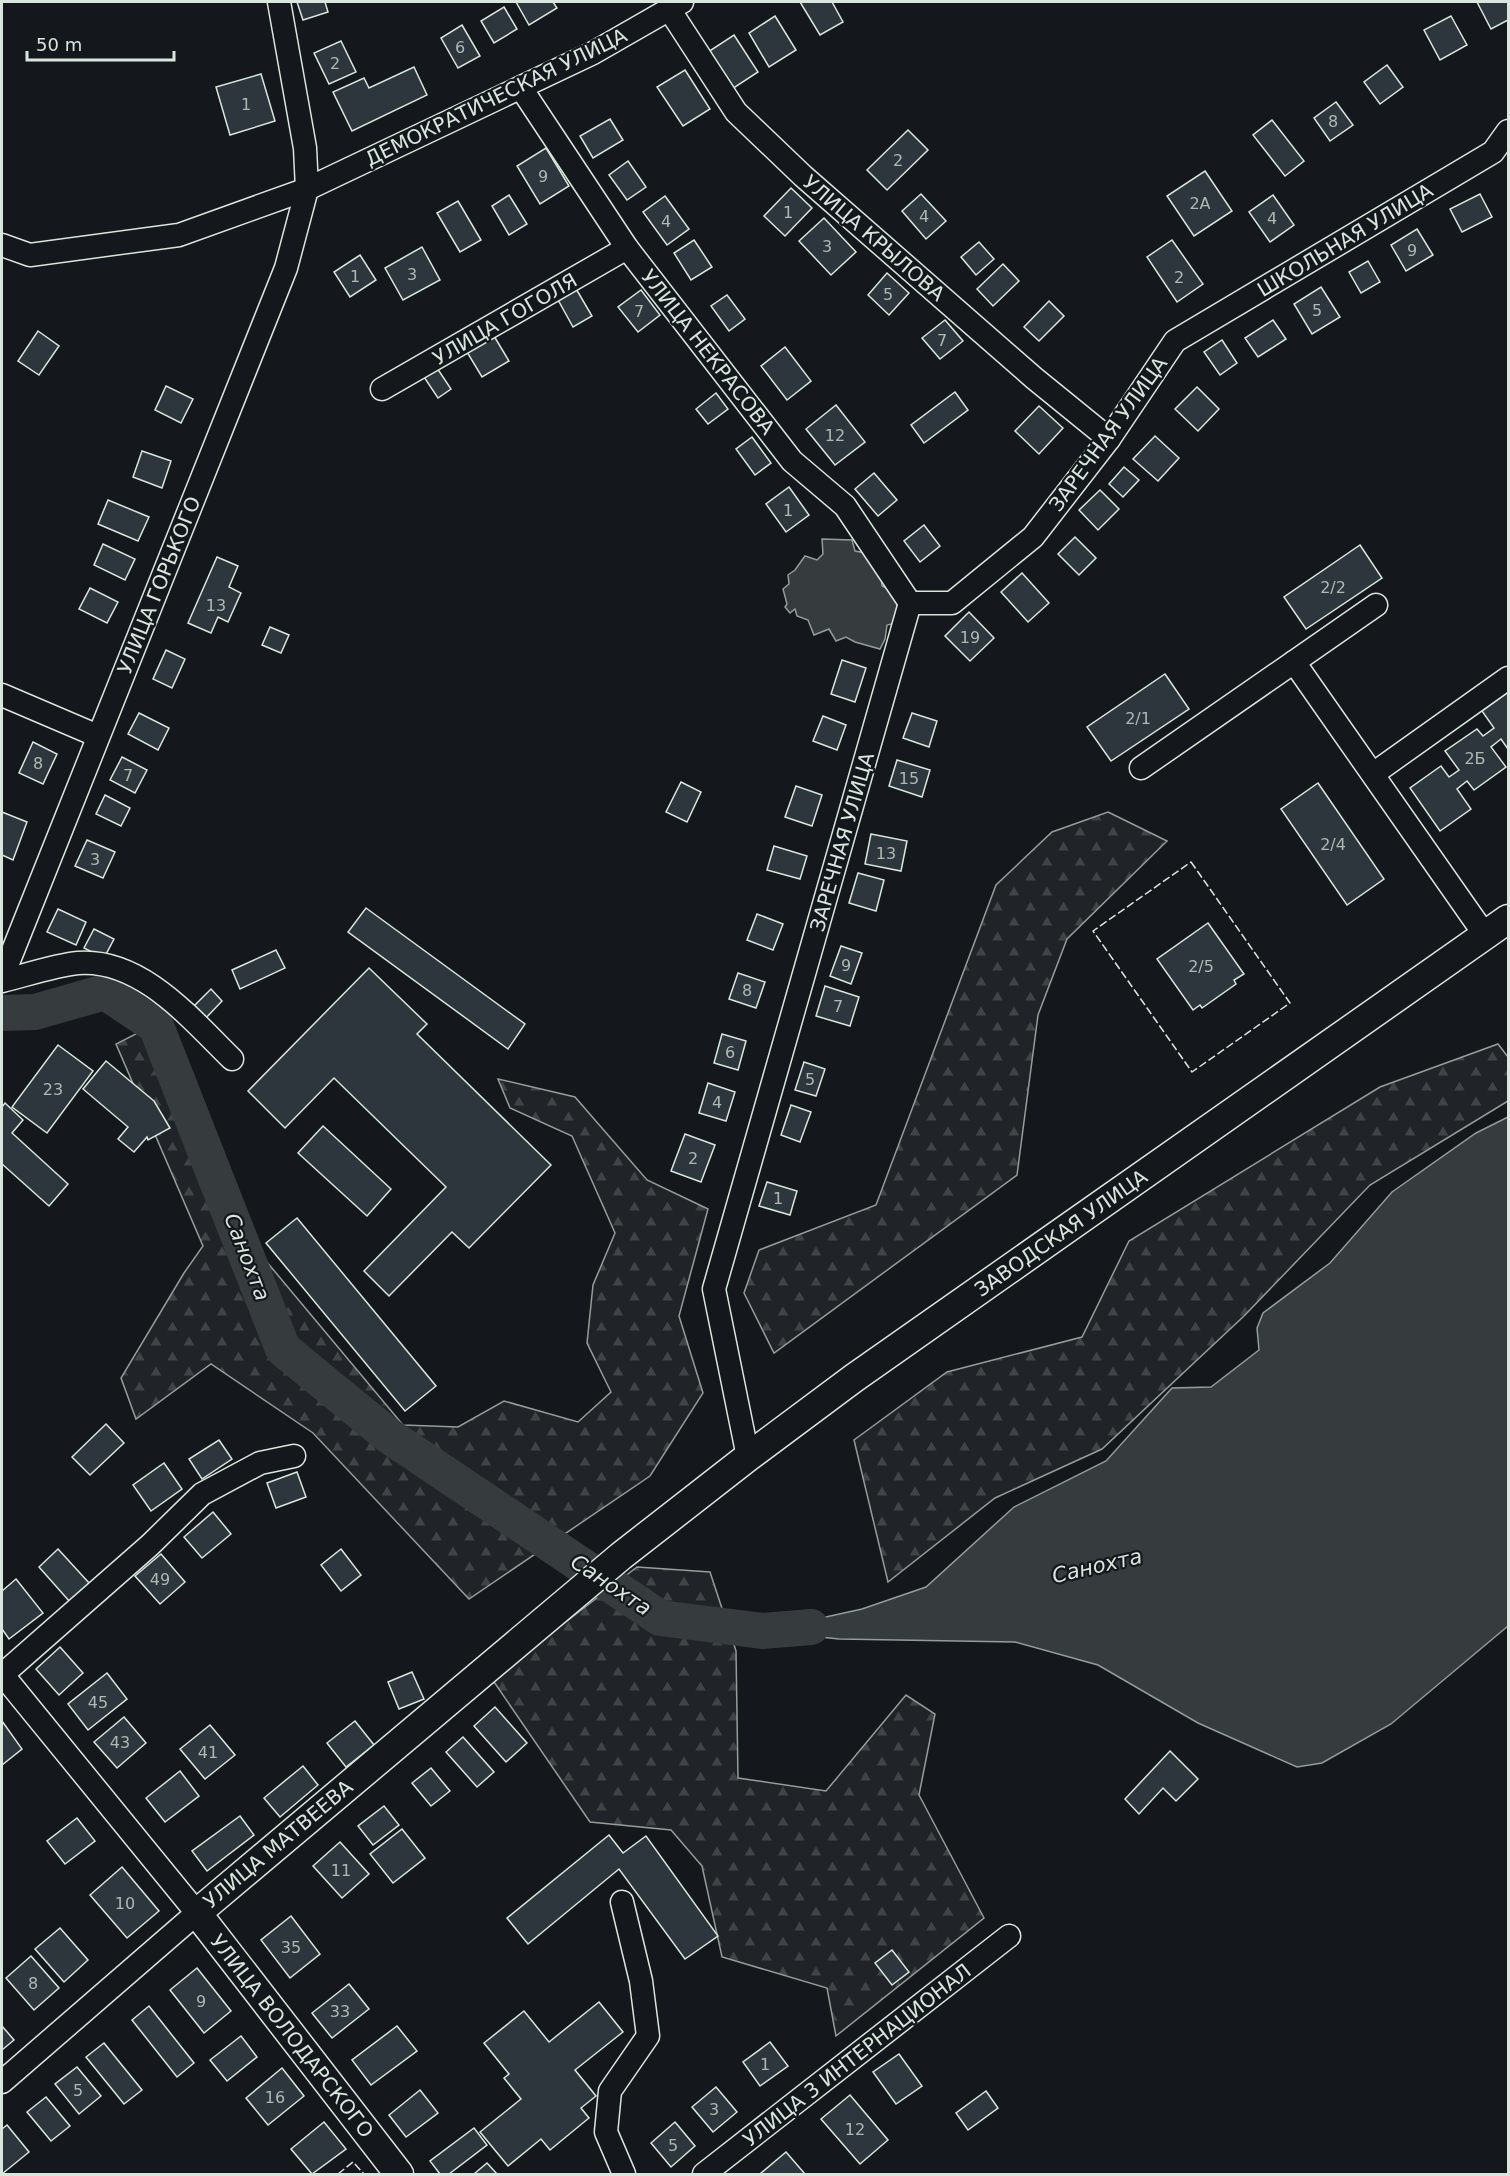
<svg xmlns="http://www.w3.org/2000/svg" width="1510" height="2176" font-family="'DejaVu Sans',sans-serif">
<style>
.forest{fill:url(#forest-firs);stroke:#939e99;stroke-width:1.5}
.water{fill:#363b3e;stroke:#939e99;stroke-width:1.5}
.lines{fill:none;stroke-linecap:round;stroke-linejoin:round}
.river{stroke:#363b3e;stroke-width:36}
.building{fill:#2c363c;stroke:#d8e6dc;stroke-width:1.5}
.minor-casing{stroke:#d8e6dc;stroke-width:25}
.major-casing{stroke:#d8e6dc;stroke-width:31}
.minor{stroke:#14181c;stroke-width:22}
.major{stroke:#14181c;stroke-width:28}
.fence{stroke:#d8e6dc;stroke-width:1.5;stroke-dasharray:8 3;stroke-linecap:butt}
.labels{text-anchor:middle;dominant-baseline:central;stroke-width:4.5;stroke-linejoin:round;paint-order:stroke}
.number-label{font-size:16px;fill:#adbab4}
.street-label{font-size:20px;fill:#d8e6dc;stroke:#14181c}
.water-label{font-size:21px;font-style:italic;fill:#d8e6dc;stroke:#14181c}
</style>
<defs>
<pattern id="forest-firs" width="22" height="20" patternUnits="userSpaceOnUse" patternTransform="scale(1.5)"><rect width="22" height="20" fill="#202428"/><path d="M5 1l3.5 6h-7zM16 11l3.5 6h-7z" fill="#404447"/></pattern>
</defs>
<rect width="100%" height="100%" fill="#14181c"/>
<!-- forest -->
<g class="forest">
<polygon points="1108,812 1167,841 1067,939 1038,1015 1017,1175 774,1353 744,1293 759,1250 876,1205 996,885 1052,832"/>
<polygon points="165,1019 251,1243 403,1425 458,1427 504,1401 578,1422 611,1392 587,1343 593,1285 615,1233 572,1136 510,1108 498,1079 575,1097 647,1180 708,1209 679,1316 703,1393 650,1476 469,1599 313,1433 211,1364 136,1419 121,1378 184,1273 203,1246 116,1044"/>
<polygon points="1498,1044 1508,1057 1508,1101 1370,1185 1244,1316 1102,1449 995,1498 888,1582 854,1440 947,1372 1082,1337 1129,1241 1380,1087"/>
<polygon points="637,1567 710,1572 736,1651 738,1778 826,1791 906,1695 935,1714 919,1795 984,1918 836,2036 827,1988 722,1957 702,1866 671,1830 590,1822 492,1679"/>
</g>
<!-- water -->
<g class="water">
<polygon points="822,539 852,540 855,551 866,553 881,575 882,586 893,591 901,599 896,623 887,625 885,639 880,649 855,642 846,637 836,641 829,629 814,635 808,620 797,616 795,609 790,613 785,607 787,604 783,589 789,584 788,575 795,570 805,556 817,560 823,554"/>
<polygon points="1508,1117 1508,1626 1391,1724 1322,1763 1297,1767 1198,1723 1098,1665 1015,1642 839,1639 762,1631 862,1609 926,1587 1014,1507 1106,1461 1172,1388 1211,1387 1259,1350 1257,1328 1263,1313 1330,1263 1392,1192 1476,1133"/>
</g>
<g class="lines">
<!-- river -->
<polyline class="river" points="2,1013 35,1012 105,992 156,1026 283,1349 389,1436 660,1618 762,1631 811,1627"/>
</g>
<!-- building -->
<g class="building">
<polygon points="297,2 325,2 328,12 303,20"/>
<polygon points="516,2 553,2 557,8 529,25"/>
<polygon points="800,2 832,2 843,22 820,35"/>
<polygon points="1477,2 1508,2 1508,20 1491,29"/>
<polygon points="504,7 517,29 494,43 481,21"/>
<polygon points="775,16 796,50 769,67 749,33"/>
<polygon points="1451,16 1467,45 1440,60 1424,30"/>
<polygon points="462,25 480,56 458,68 441,38"/>
<polygon points="734,35 758,72 732,89 708,52"/>
<polygon points="341,41 356,72 329,84 314,53"/>
<polygon points="1387,65 1403,87 1380,104 1364,82"/>
<polygon points="414,67 427,95 352,131 333,92 364,78 369,88"/>
<polygon points="685,70 710,109 683,126 657,87"/>
<polygon points="261,74 275,121 230,135 216,87"/>
<polygon points="1336,102 1353,125 1330,141 1314,118"/>
<polygon points="610,119 623,140 593,158 580,136"/>
<polygon points="1272,120 1304,161 1285,176 1253,135"/>
<polygon points="908,130 928,150 887,190 867,170"/>
<polygon points="546,148 569,186 540,204 517,166"/>
<polygon points="628,161 646,187 627,200 609,175"/>
<polygon points="1205,171 1232,211 1194,236 1167,196"/>
<polygon points="791,188 812,208 785,236 764,216"/>
<polygon points="921,194 946,221 926,239 902,211"/>
<polygon points="1480,194 1492,217 1462,232 1450,209"/>
<polygon points="509,195 527,224 509,235 492,206"/>
<polygon points="1273,195 1294,225 1270,242 1249,212"/>
<polygon points="665,196 689,229 667,245 643,212"/>
<polygon points="458,201 481,240 460,252 437,213"/>
<polygon points="824,218 856,252 831,275 799,241"/>
<polygon points="1417,229 1433,255 1406,271 1391,245"/>
<polygon points="694,240 712,267 691,280 674,253"/>
<polygon points="1172,240 1203,284 1177,302 1147,257"/>
<polygon points="979,242 994,259 976,275 961,257"/>
<polygon points="422,247 440,280 403,300 385,268"/>
<polygon points="360,255 376,280 350,297 334,272"/>
<polygon points="1368,261 1380,282 1361,293 1349,272"/>
<polygon points="1003,264 1019,281 993,306 977,289"/>
<polygon points="887,273 909,293 889,315 868,295"/>
<polygon points="575,287 592,316 573,327 557,298"/>
<polygon points="1321,287 1340,317 1312,334 1294,304"/>
<polygon points="641,290 660,315 638,332 618,307"/>
<polygon points="727,295 745,319 729,331 711,306"/>
<polygon points="1049,301 1064,316 1039,341 1024,327"/>
<polygon points="945,320 963,341 940,359 922,338"/>
<polygon points="1273,320 1286,339 1258,357 1245,338"/>
<polygon points="38,331 59,346 39,375 18,361"/>
<polygon points="494,336 509,361 482,377 467,352"/>
<polygon points="1222,340 1237,363 1220,375 1204,352"/>
<polygon points="785,347 811,381 787,400 761,366"/>
<polygon points="437,368 451,389 438,398 424,377"/>
<polygon points="166,386 193,399 181,423 155,410"/>
<polygon points="1197,387 1219,409 1198,431 1175,409"/>
<polygon points="955,392 968,410 924,443 911,425"/>
<polygon points="716,393 728,409 708,424 696,409"/>
<polygon points="836,405 865,442 835,465 806,429"/>
<polygon points="1039,406 1063,428 1039,454 1015,431"/>
<polygon points="1155,436 1179,458 1158,481 1133,459"/>
<polygon points="752,437 771,463 755,475 736,449"/>
<polygon points="142,451 171,461 162,488 133,477"/>
<polygon points="1124,467 1139,480 1123,497 1109,484"/>
<polygon points="874,473 897,500 878,516 855,489"/>
<polygon points="789,487 809,515 786,532 766,504"/>
<polygon points="1100,490 1119,509 1098,530 1079,510"/>
<polygon points="108,500 149,517 138,541 98,524"/>
<polygon points="924,525 940,546 920,562 904,541"/>
<polygon points="1075,537 1096,558 1079,575 1058,554"/>
<polygon points="103,544 135,559 125,580 94,565"/>
<polygon points="1360,545 1382,578 1306,629 1284,597"/>
<polygon points="217,557 238,566 229,587 241,593 228,622 218,617 211,633 188,623"/>
<polygon points="1022,573 1049,603 1028,622 1001,592"/>
<polygon points="90,588 118,602 107,623 79,609"/>
<polygon points="969,612 994,638 970,661 945,636"/>
<polygon points="270,627 289,635 281,653 262,645"/>
<polygon points="166,650 185,659 172,688 153,679"/>
<polygon points="842,660 866,668 855,702 831,694"/>
<polygon points="1165,674 1189,709 1111,761 1087,727"/>
<polygon points="1508,692 1508,749 1501,739 1491,747 1506,767 1474,790 1467,781 1457,789 1471,809 1440,831 1410,788 1441,766 1449,777 1459,770 1445,751 1477,729 1483,736 1494,728 1482,711"/>
<polygon points="139,713 169,728 158,750 128,734"/>
<polygon points="912,713 937,721 929,747 903,738"/>
<polygon points="823,716 846,725 837,750 813,741"/>
<polygon points="33,742 57,754 43,784 19,773"/>
<polygon points="122,757 147,770 135,793 110,780"/>
<polygon points="897,760 930,770 922,797 889,786"/>
<polygon points="681,782 701,792 687,822 666,812"/>
<polygon points="1318,783 1384,879 1347,905 1281,809"/>
<polygon points="796,786 822,795 812,826 785,817"/>
<polygon points="105,795 130,808 121,826 96,814"/>
<polygon points="2,812 27,822 13,860 2,855"/>
<polygon points="871,834 907,841 901,871 865,864"/>
<polygon points="87,840 115,852 103,878 75,866"/>
<polygon points="774,846 807,856 800,879 767,870"/>
<polygon points="858,873 884,880 876,911 849,903"/>
<polygon points="366,908 525,1024 508,1049 348,932"/>
<polygon points="58,909 86,922 76,945 47,932"/>
<polygon points="757,914 783,924 773,950 747,940"/>
<polygon points="1208,923 1244,974 1234,980 1236,984 1202,1008 1200,1005 1193,1010 1157,959"/>
<polygon points="94,929 114,939 104,958 84,948"/>
<polygon points="841,946 862,953 851,984 830,976"/>
<polygon points="276,950 285,968 240,989 232,970"/>
<polygon points="369,968 427,1024 417,1034 551,1165 469,1248 452,1232 389,1296 364,1271 446,1187 334,1078 285,1128 248,1091"/>
<polygon points="738,973 765,982 756,1008 729,999"/>
<polygon points="825,986 859,997 850,1026 816,1016"/>
<polygon points="211,989 222,1001 204,1020 192,1008"/>
<polygon points="722,1034 746,1041 738,1070 714,1063"/>
<polygon points="58,1045 93,1071 47,1133 12,1107"/>
<polygon points="106,1061 154,1101 170,1128 148,1140 147,1137 134,1152 118,1139 128,1127 83,1089"/>
<polygon points="804,1062 825,1069 816,1096 795,1090"/>
<polygon points="708,1083 735,1092 726,1121 699,1113"/>
<polygon points="5,1103 23,1120 12,1133 68,1184 49,1206 2,1164 2,1107"/>
<polygon points="791,1105 811,1112 800,1142 781,1135"/>
<polygon points="323,1126 391,1189 367,1216 298,1153"/>
<polygon points="685,1134 715,1145 701,1182 671,1171"/>
<polygon points="767,1182 797,1191 790,1215 759,1206"/>
<polygon points="297,1218 436,1386 405,1411 266,1243"/>
<polygon points="106,1424 124,1443 90,1475 72,1457"/>
<polygon points="219,1440 232,1459 202,1479 189,1459"/>
<polygon points="164,1463 182,1489 151,1511 133,1485"/>
<polygon points="297,1472 306,1497 276,1508 267,1483"/>
<polygon points="213,1512 231,1534 202,1558 184,1537"/>
<polygon points="58,1549 90,1584 70,1602 39,1567"/>
<polygon points="341,1549 361,1575 341,1591 321,1565"/>
<polygon points="161,1554 185,1582 160,1604 135,1576"/>
<polygon points="16,1579 43,1613 9,1639 2,1629 2,1591"/>
<polygon points="60,1647 83,1673 59,1695 36,1669"/>
<polygon points="412,1672 424,1699 399,1709 388,1682"/>
<polygon points="107,1673 127,1699 88,1730 68,1704"/>
<polygon points="495,1707 527,1743 506,1762 474,1726"/>
<polygon points="124,1717 146,1743 117,1768 94,1742"/>
<polygon points="2,1721 22,1749 2,1765"/>
<polygon points="355,1721 374,1745 346,1767 327,1743"/>
<polygon points="210,1725 235,1755 205,1779 180,1749"/>
<polygon points="463,1737 494,1772 477,1787 446,1752"/>
<polygon points="1170,1751 1198,1779 1176,1801 1163,1788 1139,1814 1125,1799"/>
<polygon points="303,1766 318,1785 280,1817 264,1798"/>
<polygon points="431,1768 450,1791 431,1806 412,1783"/>
<polygon points="180,1771 199,1796 165,1822 146,1798"/>
<polygon points="384,1806 399,1825 373,1845 358,1826"/>
<polygon points="240,1816 254,1835 207,1871 192,1851"/>
<polygon points="77,1818 95,1841 65,1864 47,1841"/>
<polygon points="402,1829 425,1858 393,1883 370,1854"/>
<polygon points="609,1835 623,1853 646,1836 718,1936 685,1959 619,1869 528,1944 507,1918"/>
<polygon points="340,1842 369,1874 342,1898 313,1866"/>
<polygon points="122,1867 159,1911 127,1938 90,1895"/>
<polygon points="291,1916 320,1954 290,1978 261,1940"/>
<polygon points="60,1928 88,1960 64,1982 35,1949"/>
<polygon points="892,1950 909,1972 892,1985 875,1963"/>
<polygon points="31,1956 59,1988 34,2010 6,1978"/>
<polygon points="197,1968 231,2011 204,2033 170,1990"/>
<polygon points="349,1984 369,2009 332,2038 312,2013"/>
<polygon points="599,2002 623,2032 575,2070 596,2096 581,2108 589,2118 550,2150 541,2139 508,2166 480,2132 521,2099 504,2078 509,2074 484,2043 524,2011 549,2042"/>
<polygon points="149,2006 194,2063 177,2077 132,2020"/>
<polygon points="2,2026 14,2040 2,2050"/>
<polygon points="397,2026 417,2051 371,2085 352,2060"/>
<polygon points="241,2036 257,2057 227,2081 210,2060"/>
<polygon points="770,2042 788,2066 760,2086 743,2062"/>
<polygon points="104,2043 142,2090 124,2104 86,2057"/>
<polygon points="899,2054 922,2086 896,2104 873,2072"/>
<polygon points="77,2067 101,2096 79,2114 55,2084"/>
<polygon points="282,2068 304,2096 268,2125 246,2098"/>
<polygon points="716,2087 737,2112 713,2132 692,2107"/>
<polygon points="420,2090 438,2113 406,2137 389,2115"/>
<polygon points="986,2091 998,2108 968,2130 956,2113"/>
<polygon points="850,2095 888,2140 860,2164 821,2119"/>
<polygon points="46,2097 70,2126 51,2141 27,2112"/>
<polygon points="324,2122 346,2149 312,2174 291,2149"/>
<polygon points="675,2122 695,2146 671,2167 651,2143"/>
<polygon points="7,2125 29,2152 2,2174 2,2129"/>
<polygon points="474,2128 487,2145 449,2174 440,2174 430,2161"/>
<polygon points="786,2152 805,2174 762,2174 761,2173"/>
<polygon points="487,2163 497,2174 474,2174"/>
</g>
<g class="lines">
<defs>
<g id="minor">
<polyline points="669,9 736,112 803,176 1034,378 1109,439"/>
<polyline points="521,88 627,248 792,461 845,506 910,603"/>
<polyline points="2,245 30,255 179,235 307,189 593,53 682,2"/>
<polyline points="382,389 627,248"/>
<polyline points="910,603 952,603 1033,537 1109,439 1175,341 1493,152 1508,131"/>
<polyline points="1294,662 1376,605"/>
<polyline points="2,695 98,736"/>
<polyline points="1141,768 1294,662 1485,935"/>
<polyline points="1373,774 1508,678"/>
<polyline points="2,978 286,268 307,189 305,148 279,2"/>
<path d="M2 981C23 976 56 965 78 963 141 958 191 1019 232 1059"/>
<polyline points="748,1457 714,1289 910,603"/>
<polyline points="2,1674 197,1913 2,2082"/>
<polyline points="2,1675 150,1545 202,1494 260,1463 294,1456"/>
<polyline points="622,1902 641,1981 648,2036 610,2091 606,2132 624,2174"/>
<polyline points="704,2174 1009,1936"/>
</g>
<polyline id="major" points="399,2174 197,1913 621,1556 748,1457 854,1378 1508,919"/>
</defs>
<!-- minor casing -->
<use href="#minor" class="minor-casing"/>
<!-- major casing -->
<use href="#major" class="major-casing"/>
<!-- minor -->
<use href="#minor" class="minor"/>
<!-- major -->
<use href="#major" class="major"/>
<!-- fence -->
<g class="fence">
<polygon points="1191,862 1290,1003 1192,1072 1093,931"/>
<polyline points="338,2174 353,2162 364,2174"/>
</g>
</g>
<g class="labels">
<!-- number labels -->
<g class="number-label">
<text x="460" y="47">6</text>
<text x="335" y="63">2</text>
<text x="246" y="104">1</text>
<text x="1333" y="121">8</text>
<text x="898" y="160">2</text>
<text x="543" y="176">9</text>
<text x="1200" y="203">2А</text>
<text x="788" y="212">1</text>
<text x="924" y="216">4</text>
<text x="1272" y="218">4</text>
<text x="666" y="221">4</text>
<text x="827" y="246">3</text>
<text x="1412" y="250">9</text>
<text x="412" y="274">3</text>
<text x="355" y="276">1</text>
<text x="1179" y="277">2</text>
<text x="888" y="294">5</text>
<text x="1317" y="310">5</text>
<text x="639" y="311">7</text>
<text x="942" y="340">7</text>
<text x="835" y="435">12</text>
<text x="788" y="510">1</text>
<text x="1333" y="587">2/2</text>
<text x="216" y="605">13</text>
<text x="970" y="637">19</text>
<text x="1138" y="718">2/1</text>
<text x="1475" y="758">2Б</text>
<text x="38" y="763">8</text>
<text x="128" y="775">7</text>
<text x="909" y="778">15</text>
<text x="1333" y="844">2/4</text>
<text x="886" y="853">13</text>
<text x="95" y="859">3</text>
<text x="846" y="965">9</text>
<text x="1201" y="966">2/5</text>
<text x="747" y="990">8</text>
<text x="838" y="1006">7</text>
<text x="730" y="1052">6</text>
<text x="810" y="1079">5</text>
<text x="53" y="1089">23</text>
<text x="717" y="1102">4</text>
<text x="693" y="1158">2</text>
<text x="778" y="1198">1</text>
<text x="160" y="1579">49</text>
<text x="98" y="1702">45</text>
<text x="120" y="1742">43</text>
<text x="208" y="1752">41</text>
<text x="341" y="1870">11</text>
<text x="125" y="1903">10</text>
<text x="291" y="1947">35</text>
<text x="33" y="1983">8</text>
<text x="201" y="2001">9</text>
<text x="340" y="2011">33</text>
<text x="765" y="2064">1</text>
<text x="78" y="2090">5</text>
<text x="275" y="2097">16</text>
<text x="714" y="2109">3</text>
<text x="855" y="2129">12</text>
<text x="673" y="2145">5</text>
</g>
<!-- street labels -->
<g class="street-label">
<text transform="translate(496 97) rotate(-26)">ДЕМОКРАТИЧЕСКАЯ УЛИЦА</text>
<text transform="translate(874 238) rotate(41)">УЛИЦА КРЫЛОВА</text>
<text transform="translate(1345 240) rotate(-31)">ШКОЛЬНАЯ УЛИЦА</text>
<text transform="translate(505 319) rotate(-30)">УЛИЦА ГОГОЛЯ</text>
<text transform="translate(708 352) rotate(52)">УЛИЦА НЕКРАСОВА</text>
<text transform="translate(1108 434) rotate(-54)">ЗАРЕЧНАЯ УЛИЦА</text>
<text transform="translate(159 585) rotate(-68)">УЛИЦА ГОРЬКОГО</text>
<text transform="translate(842 842) rotate(-74)">ЗАРЕЧНАЯ УЛИЦА</text>
<text transform="translate(1061 1233) rotate(-35)">ЗАВОДСКАЯ УЛИЦА</text>
<text transform="translate(278 1844) rotate(-40)">УЛИЦА МАТВЕЕВА</text>
<text transform="translate(292 2036) rotate(52)">УЛИЦА ВОЛОДАРСКОГО</text>
<text transform="translate(857 2055) rotate(-38)">УЛИЦА 3 ИНТЕРНАЦИОНАЛ</text>
</g>
<!-- water labels -->
<g class="water-label">
<text transform="translate(247 1257) rotate(69)">Санохта</text>
<text transform="translate(1097 1566) rotate(-13)">Санохта</text>
<text transform="translate(611 1585) rotate(34)">Санохта</text>
</g>
</g>
<!-- border -->
<rect width="1510" height="2176" fill="none" stroke="#d8e6dc" stroke-width="6"/>
<!-- scale -->
<path d="M27 51v9h147v-9" fill="none" stroke="#d8e6dc" stroke-width="3"/>
<text x="36" y="51" font-size="18" fill="#d8e6dc" stroke="#14181c" stroke-width="4.5" paint-order="stroke">50 m</text>
</svg>
